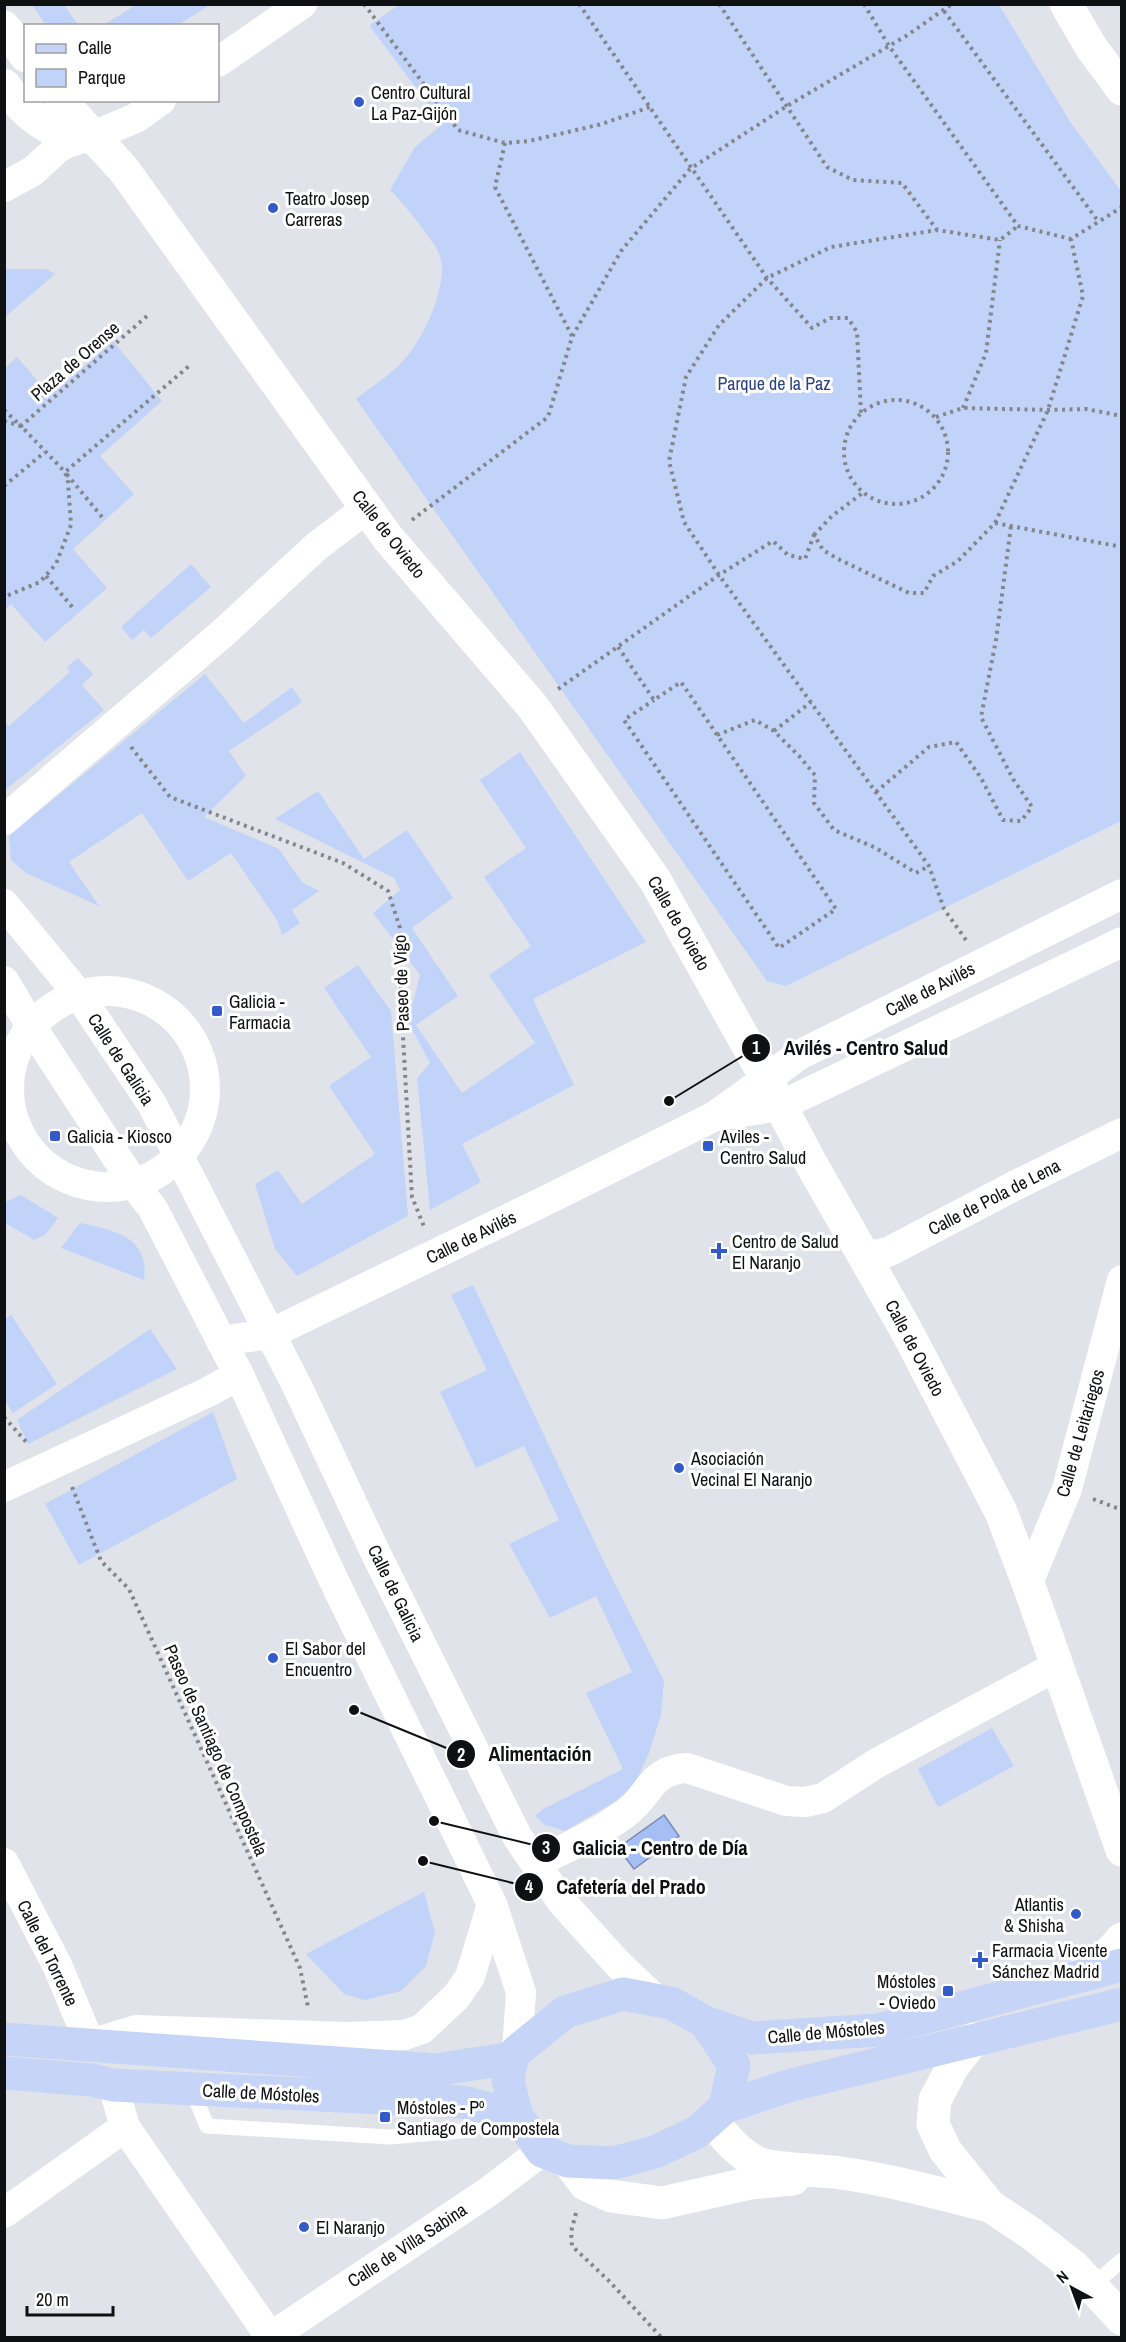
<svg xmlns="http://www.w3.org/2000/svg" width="1126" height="2342" font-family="'Archivo Narrow',sans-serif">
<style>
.green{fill:#c2d3f9}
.water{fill:#a5bef6;stroke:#788ab2;stroke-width:1.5}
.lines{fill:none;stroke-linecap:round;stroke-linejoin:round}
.path{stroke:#84868b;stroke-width:4;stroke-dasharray:3 4.5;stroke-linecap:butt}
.lane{stroke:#fff;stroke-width:15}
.street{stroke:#fff;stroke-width:30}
.secondary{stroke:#fff;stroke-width:33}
.primary{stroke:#c5d4f7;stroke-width:33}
.poi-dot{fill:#3459c9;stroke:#fff;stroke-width:2}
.labels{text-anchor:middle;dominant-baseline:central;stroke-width:6;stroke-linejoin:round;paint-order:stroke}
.poi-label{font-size:18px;fill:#0f1012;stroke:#fff;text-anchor:start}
.street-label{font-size:18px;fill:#0f1012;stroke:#fff}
.park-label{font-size:18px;fill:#2a4283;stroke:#fff}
.leader{fill:none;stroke:#0f1012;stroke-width:2}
.callout-dot{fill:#0f1012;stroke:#fff;stroke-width:2}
.mark-label{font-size:18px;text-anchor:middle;font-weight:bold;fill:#fff}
.callout-label{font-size:20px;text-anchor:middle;font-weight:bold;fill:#0f1012;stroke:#fff;stroke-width:6;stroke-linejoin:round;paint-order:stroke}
</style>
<rect width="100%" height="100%" fill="#e0e3ea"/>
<!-- green -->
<g class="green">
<path d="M400 4 999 5 1071 123 1121 191V821L786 986 767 981 356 399C371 387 390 375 403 361 423 340 449 285 440 256 437 244 400 199 390 190L415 147 443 124 371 28 370 25Z"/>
<polygon points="32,5 64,5 78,25 46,25"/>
<polygon points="136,5 136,4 210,5 178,25 103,25"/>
<polygon points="5,269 46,269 55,274 5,317"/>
<polygon points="113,341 162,401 100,456 134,494 73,549 107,588 45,642 11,604 5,610 5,368 17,357 50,395"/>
<polygon points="191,564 211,587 151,638 144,630 132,640 121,627"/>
<polygon points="78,658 93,674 82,685 104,710 5,790 5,722 9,726 70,672 67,667"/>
<polygon points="205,674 244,723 292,687 302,702 229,751 246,776 204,817 279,849 302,882 319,891 292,910 300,923 282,935 277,920 231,853 188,881 142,813 69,862 99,906 26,873 11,860 9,836"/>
<polygon points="520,752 646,942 533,999 574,1085 462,1144 481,1182 430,1210 417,1078 430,1063 408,1022 420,975 373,913 400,890 394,878 275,819 318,791 364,859 407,830 453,898 412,928 458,996 416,1025 462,1093 535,1043 489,975 531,946 484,877 526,848 480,780"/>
<polygon points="358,965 391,1011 408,1216 297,1276 275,1249 255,1184 278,1170 302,1204 375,1154 329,1086 371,1057 324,988"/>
<polygon points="21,1195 58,1218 45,1235 34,1240 5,1223 5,1202"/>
<path d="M80 1223C114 1230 150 1237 144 1280L61 1248Z"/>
<polygon points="473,1285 606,1566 664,1681 661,1715 649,1753 634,1786 616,1801 565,1831 545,1825 535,1816 543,1809 623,1769 586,1693 632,1672 596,1596 550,1618 509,1544 559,1520 524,1446 476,1468 440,1392 487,1370 451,1295"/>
<polygon points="11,1315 57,1384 13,1413 5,1401 5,1319"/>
<polygon points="150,1329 177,1369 28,1444 17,1420"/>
<polygon points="213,1412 237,1479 79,1565 45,1504"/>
<polygon points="992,1728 1014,1766 938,1807 918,1769"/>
<polygon points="424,1892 435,1932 426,1966 401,1991 365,2000 344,1994 306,1954"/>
</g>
<!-- water -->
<polygon class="water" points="664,1815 679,1836 634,1869 618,1848"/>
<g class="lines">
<!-- path -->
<g class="path">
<polyline points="364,4 458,130 505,143 529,141 602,124 650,107"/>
<polyline points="579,4 767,278 812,328 830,318 848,318 857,332 861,413"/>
<polyline points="719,4 827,167 853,180 902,183 937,230"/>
<polyline points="864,4 889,46 1018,226 1071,239"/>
<polyline points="944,11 1098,221"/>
<polyline points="505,143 495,187 572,336"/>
<circle cx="896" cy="452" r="52"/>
<polyline points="963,408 986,353 1000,240"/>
<polyline points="4,410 21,426 147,316"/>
<polyline points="936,417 963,408 1048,410 1086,409 1122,416"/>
<polyline points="4,421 21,426 65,472 68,482 71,525 56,564 40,582 4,597"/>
<polyline points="4,486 45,452"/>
<polyline points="102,517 65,472 189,366"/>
<polyline points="412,520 548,417 572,337 621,251 690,169 787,106 906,36 952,4"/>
<polyline points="995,523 1122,547"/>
<polyline points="814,535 832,516 864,492"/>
<polyline points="46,576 74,609"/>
<polyline points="618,647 654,700 681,682 836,909 779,948 624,720 654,700"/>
<polyline points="558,689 719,575 773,541 788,555 805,559 814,535 823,550 838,559 909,593 924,593 933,576 958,561 995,523 1048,410 1083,296 1071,239 1122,207"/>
<polyline points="774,731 811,702"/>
<polyline points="717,735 755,720 774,731 800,757 815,775 814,803 834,830 876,848 916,873 929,866"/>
<polyline points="131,747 170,797 343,863 388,891 400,928 401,1001 412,1197 425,1229"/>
<polyline points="876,792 929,747 956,742 981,778 1003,820 1021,821 1032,807 1013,779 981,717 996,640 1011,526"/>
<polyline points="966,940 944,909 929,866 719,575 684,522 669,461 686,377 719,325 767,278 831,247 937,230 1000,240 1018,226"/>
<polyline points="4,1417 28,1444"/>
<polyline points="72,1487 101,1561 129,1589 300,1968 308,2007"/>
<polyline points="1093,1499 1122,1510"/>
<polyline points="576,2213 571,2232 572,2246 608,2280 662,2338"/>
</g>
<!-- lane -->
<g class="lane">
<polyline points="192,2090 207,2126 390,2137 472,2130 489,2109"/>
<polyline points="1092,2286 1122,2260"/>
</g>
<!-- street -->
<g class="street">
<polyline points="218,62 302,4"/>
<polyline points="4,187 33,171 58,148 73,140 93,136 136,118 161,100"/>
<polyline points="4,820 223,633 317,546 367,508"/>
<polyline points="4,904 79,995 152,1104 297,1386 377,1556 518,1838 562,1902 618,1964 656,2000"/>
<polyline points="4,981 31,1026 134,1184 153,1209 239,1375 333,1579 492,1904 521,1992 517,2051"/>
<circle cx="107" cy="1089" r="98"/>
<polyline points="718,1116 780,1106 1122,942"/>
<polyline points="866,1257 888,1252 1016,1185 1122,1133"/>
<polyline points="221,1341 270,1334 553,1197 715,1116 799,1055 1122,894"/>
<polyline points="4,1487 208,1392 239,1375"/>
<polyline points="1028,1583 1067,1489 1122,1280"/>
<polyline points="4,1863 58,1967 90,2044 136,2030 347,2037 404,2035 422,2029 456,1997 470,1977 492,1904"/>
<path d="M536 1863C566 1848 599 1833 626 1813 651 1794 650 1770 687 1768L786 1801 805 1802 823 1798 877 1763 1057 1666"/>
<polyline points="113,2085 125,2127 271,2338"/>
<polyline points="4,2213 125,2127"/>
<polyline points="269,2338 488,2192 542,2151"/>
</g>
<!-- secondary -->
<g class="secondary">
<polyline points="1066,4 1091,47 1122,89"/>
<polyline points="4,27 26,56"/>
<path d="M4 85C26 115 40 124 73 140"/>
<polyline points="60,100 124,170 388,538 533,707 655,880 766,1078 809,1160 905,1328 1001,1512 1028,1583 1122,1850"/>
<polyline points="1077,1977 1104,1959 1122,1939"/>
<polyline points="974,2039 953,2066 935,2100 933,2124 945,2150 990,2206 1032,2234 1074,2267 1122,2319"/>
<path d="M712 2119C725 2138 738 2153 758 2163 773 2170 822 2170 841 2173 891 2180 941 2194 990 2206"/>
<polyline points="568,2161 585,2184 611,2196 662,2203 751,2183 793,2179"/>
</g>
<!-- primary -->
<g class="primary">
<polygon points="623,1994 671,2003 705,2022 734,2065 725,2107 697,2132 655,2152 613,2163 568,2161 542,2151 517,2116 508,2081 512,2058 517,2051 565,2012"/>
<polyline points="705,2022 752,2038 878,2030 1122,1965"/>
<polyline points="4,2039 435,2070 512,2058"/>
<polyline points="4,2073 92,2080 113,2085 463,2102 517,2116"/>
<polyline points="725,2107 788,2086 1122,2004"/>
</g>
</g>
<!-- markers -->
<g class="poi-dot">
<circle cx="359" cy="102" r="6"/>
<circle cx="273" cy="208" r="6"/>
<rect x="211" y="1005" width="12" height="12" rx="3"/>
<rect x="49" y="1130" width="12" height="12" rx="3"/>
<rect x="702" y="1140" width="12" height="12" rx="3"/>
<path d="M716 1242h6v6h6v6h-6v6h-6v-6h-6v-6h6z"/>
<circle cx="679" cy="1468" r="6"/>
<circle cx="273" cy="1658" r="6"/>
<circle cx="1076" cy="1914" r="6"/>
<path d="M977 1951h6v6h6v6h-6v6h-6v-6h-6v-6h6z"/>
<rect x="942" y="1985" width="12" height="12" rx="3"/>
<rect x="379" y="2111" width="12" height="12" rx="3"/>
<circle cx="304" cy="2227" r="6"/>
</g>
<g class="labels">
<!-- poi labels -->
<g class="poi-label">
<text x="371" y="92">Centro Cultural<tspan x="371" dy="21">La Paz-Gijón</tspan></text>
<text x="285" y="198">Teatro Josep<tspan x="285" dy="21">Carreras</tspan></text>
<text x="229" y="1001">Galicia -<tspan x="229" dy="21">Farmacia</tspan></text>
<text x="67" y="1136">Galicia - Kiosco</text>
<text x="720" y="1136">Aviles -<tspan x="720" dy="21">Centro Salud</tspan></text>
<text x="732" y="1241">Centro de Salud<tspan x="732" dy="21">El Naranjo</tspan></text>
<text x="691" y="1458">Asociación<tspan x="691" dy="21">Vecinal El Naranjo</tspan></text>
<text x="285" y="1648">El Sabor del<tspan x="285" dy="21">Encuentro</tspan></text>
<text x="1064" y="1904" text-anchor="end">Atlantis<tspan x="1064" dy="21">&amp; Shisha</tspan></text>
<text x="992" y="1950">Farmacia Vicente<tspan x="992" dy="21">Sánchez Madrid</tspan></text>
<text x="936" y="1981" text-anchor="end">Móstoles<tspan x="936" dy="21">- Oviedo</tspan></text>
<text x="397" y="2107">Móstoles - Pº<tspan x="397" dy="21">Santiago de Compostela</tspan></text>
<text x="316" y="2227">El Naranjo</text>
</g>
<!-- street labels -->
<g class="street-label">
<text transform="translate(75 361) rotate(-41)">Plaza de Orense</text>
<text transform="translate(389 534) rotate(52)">Calle de Oviedo</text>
<text transform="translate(679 923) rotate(60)">Calle de Oviedo</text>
<text transform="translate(401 983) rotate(-92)">Paseo de Vigo</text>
<text transform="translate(930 989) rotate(-27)">Calle de Avilés</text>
<text transform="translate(121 1059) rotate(57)">Calle de Galicia</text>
<text transform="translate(994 1197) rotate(-27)">Calle de Pola de Lena</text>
<text transform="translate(471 1237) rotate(-26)">Calle de Avilés</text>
<text transform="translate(915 1348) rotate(62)">Calle de Oviedo</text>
<text transform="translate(1080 1433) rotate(-74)">Calle de Leitariegos</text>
<text transform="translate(396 1593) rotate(64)">Calle de Galicia</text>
<text transform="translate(216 1750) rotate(66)">Paseo de Santiago de Compostela</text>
<text transform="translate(48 1953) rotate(64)">Calle del Torrente</text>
<text transform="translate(826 2032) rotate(-5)">Calle de Móstoles</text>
<text transform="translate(261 2093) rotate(3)">Calle de Móstoles</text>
<text transform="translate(407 2245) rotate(-33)">Calle de Villa Sabina</text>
</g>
<!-- park labels -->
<g class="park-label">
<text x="774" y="383">Parque de la Paz</text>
</g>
</g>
<!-- callouts -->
<path class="leader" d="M669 1101L756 1048M354 1710L461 1754M434 1821L546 1848M423 1861L529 1887"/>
<g class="callout-dot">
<circle cx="669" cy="1101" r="6"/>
<circle cx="354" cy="1710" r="6"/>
<circle cx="434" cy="1821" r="6"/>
<circle cx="423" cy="1861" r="6"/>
<circle cx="756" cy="1048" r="15"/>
<circle cx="461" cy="1754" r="15"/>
<circle cx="546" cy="1848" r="15"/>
<circle cx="529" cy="1887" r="15"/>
</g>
<g class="mark-label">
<text x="756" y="1054">1</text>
<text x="461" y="1761">2</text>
<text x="546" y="1854">3</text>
<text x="529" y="1893">4</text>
</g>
<g class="callout-label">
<text x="866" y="1055">Avilés - Centro Salud</text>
<text x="540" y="1761">Alimentación</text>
<text x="660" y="1855">Galicia - Centro de Día</text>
<text x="631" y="1894">Cafetería del Prado</text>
</g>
<!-- border -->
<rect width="1126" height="2342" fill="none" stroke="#0f1012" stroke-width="12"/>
<!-- legend -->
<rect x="24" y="24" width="195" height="78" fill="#ffffff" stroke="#9f9fa0" stroke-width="1.5"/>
<rect x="36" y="44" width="30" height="9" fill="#c5d4f7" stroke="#9f9fa0" stroke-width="1.5"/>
<text x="78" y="54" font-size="18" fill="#0f1012">Calle</text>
<rect x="36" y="69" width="30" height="18" fill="#c2d3f9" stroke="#9f9fa0" stroke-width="1.5"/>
<text x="78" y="84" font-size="18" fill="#0f1012">Parque</text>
<!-- north arrow -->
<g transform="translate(1072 2288) rotate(319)" stroke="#ffffff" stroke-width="4.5" paint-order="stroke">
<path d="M0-4.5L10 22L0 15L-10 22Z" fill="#0f1012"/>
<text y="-9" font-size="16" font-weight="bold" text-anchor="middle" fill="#0f1012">N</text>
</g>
<!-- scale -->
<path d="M27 2306v9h86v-9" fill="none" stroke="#0f1012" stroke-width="3"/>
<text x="36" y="2306" font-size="18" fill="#0f1012" stroke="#ffffff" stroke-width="4.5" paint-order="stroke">20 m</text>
</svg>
